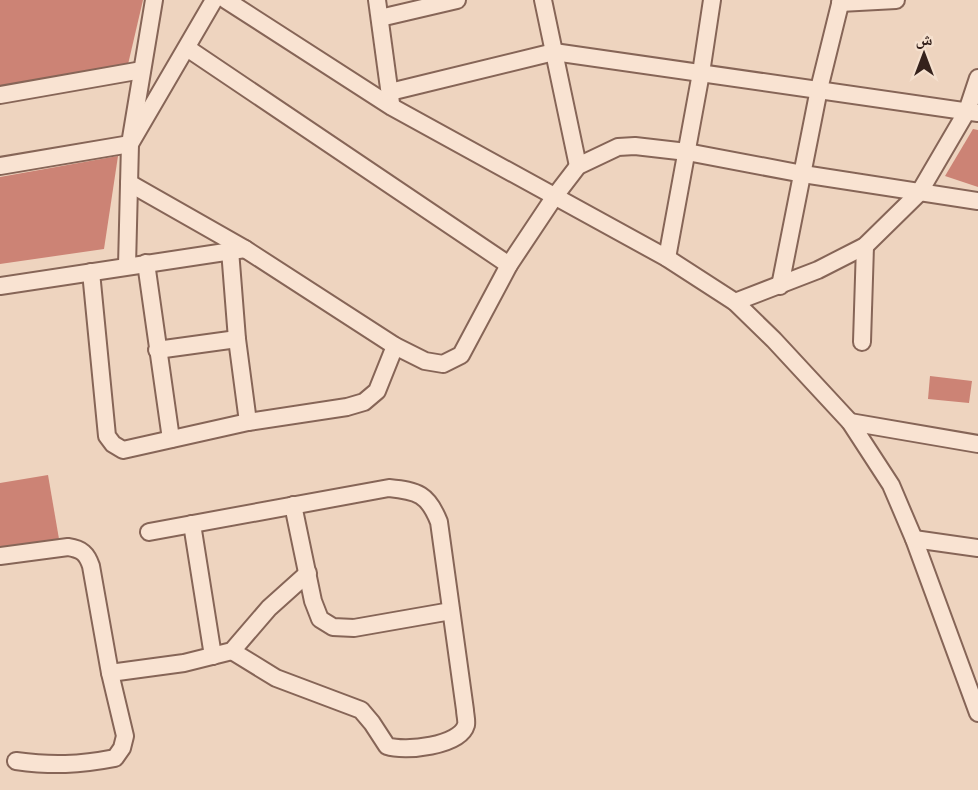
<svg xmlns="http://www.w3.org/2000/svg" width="978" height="790" font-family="'Crimson Pro','Noto Naskh Arabic',serif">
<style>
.building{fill:#cc8375}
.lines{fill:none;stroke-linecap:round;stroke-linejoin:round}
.minor-casing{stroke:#866557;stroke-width:20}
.minor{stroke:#f9e3d2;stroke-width:16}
</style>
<rect width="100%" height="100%" fill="#eed4bf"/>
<!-- building -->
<g class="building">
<polygon points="0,0 143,0 126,73 0,91"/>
<polygon points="973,129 978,130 978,187 945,176"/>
<polygon points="118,156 104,249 0,264 0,177"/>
<polygon points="930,376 972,381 969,403 928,399"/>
<polygon points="48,475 59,539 0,549 0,483"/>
</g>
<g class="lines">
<defs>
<g id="minor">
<polyline points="226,0 392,107 667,258 735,302 774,340 850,422 891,485 914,539 978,713"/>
<polyline points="377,0 391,103"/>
<polyline points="543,0 578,166"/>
<polyline points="840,3 896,0"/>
<polyline points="380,18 457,0"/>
<polyline points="187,48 509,265"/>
<polyline points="390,92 554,52 978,113"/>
<polyline points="0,95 142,70"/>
<polyline points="0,166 130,144 154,0"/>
<polyline points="129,183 245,249 395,346 425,361 443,364 461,355 509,265 555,196 578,166 618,147 635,146 687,152 803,174 978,201"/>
<polyline points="230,250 237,339 248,422"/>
<polyline points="667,258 701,73 712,0"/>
<polyline points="146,263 171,439"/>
<polyline points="127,266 130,144 214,0"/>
<polyline points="91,272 107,436 113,444 123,450 248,422 347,407 364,402 377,391 395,346"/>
<polyline points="0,286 245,249"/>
<polyline points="780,286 819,89 841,0"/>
<polyline points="735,302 818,270 865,246 919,193 967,111 978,78"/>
<polyline points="862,342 865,246"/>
<polyline points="157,350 237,339"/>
<polyline points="850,422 978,444"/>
<polyline points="293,505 313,601 320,619 333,627 354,628 451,611"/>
<polyline points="192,524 213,656"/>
<path d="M149 532 389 488C418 491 428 494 439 522L465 710C465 714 467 721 466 725 460 746 405 752 387 746L372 723 361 710 276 678 232 651"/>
<polyline points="914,539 978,548"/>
<path d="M0 556 68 547C82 549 87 554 91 566L110 673 125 736 122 748 115 758C79 765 52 766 16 761"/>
<polyline points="110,673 184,663 232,651 269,608 308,573"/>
</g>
</defs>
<!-- minor casing -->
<use href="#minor" class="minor-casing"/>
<!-- minor -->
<use href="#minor" class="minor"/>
</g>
<!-- north arrow -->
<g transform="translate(924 54)" stroke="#f5e0ce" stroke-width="4.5" paint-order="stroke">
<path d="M0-4.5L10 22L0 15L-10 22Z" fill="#36221c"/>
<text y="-9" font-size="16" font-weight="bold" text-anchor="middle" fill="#36221c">ش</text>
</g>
</svg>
